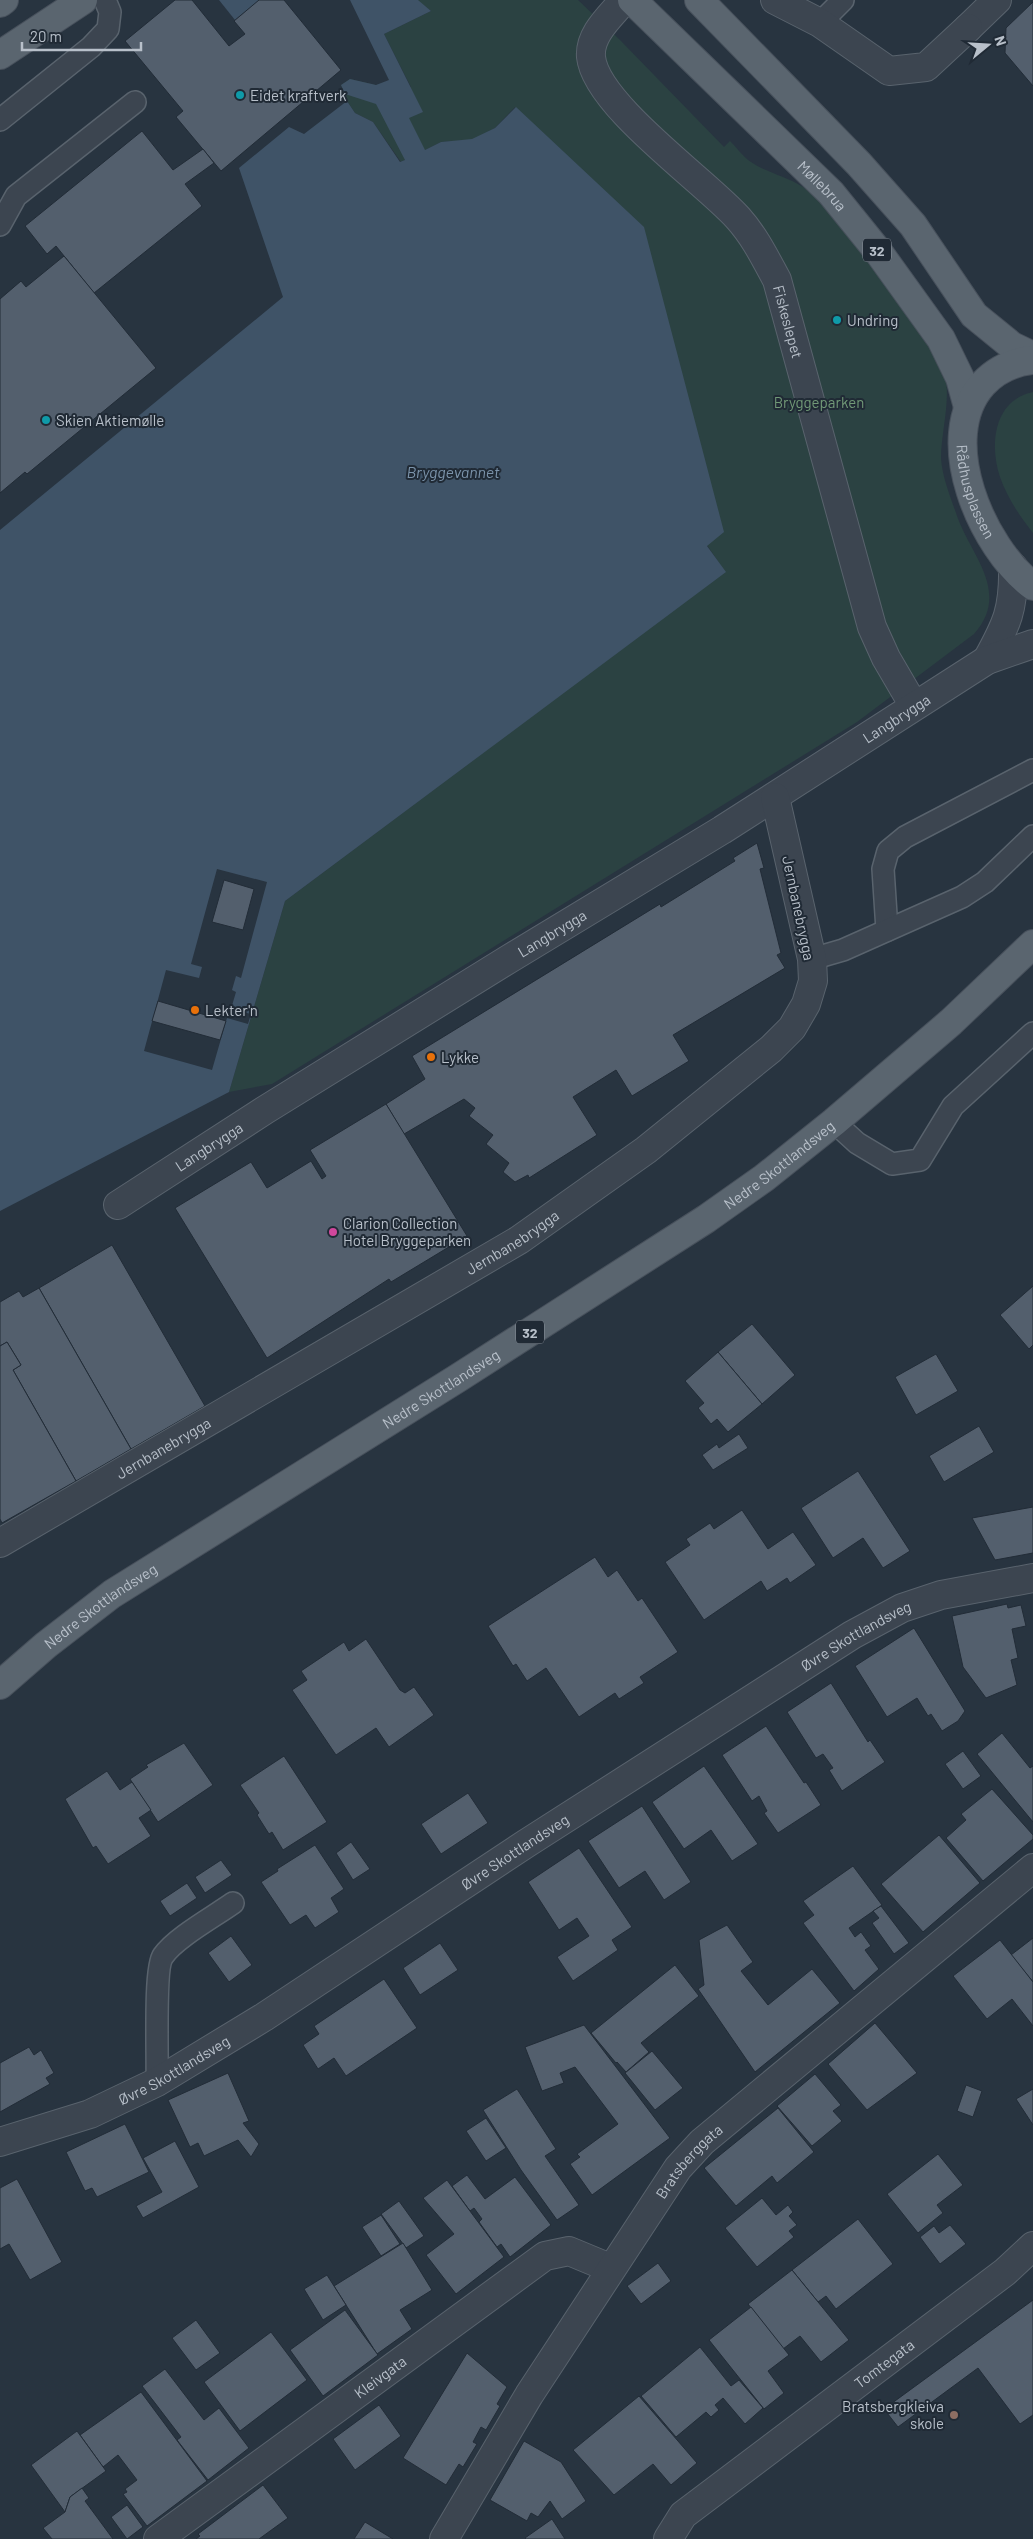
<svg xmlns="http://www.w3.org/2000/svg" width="1033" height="2539" font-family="Barlow,sans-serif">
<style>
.green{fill:#2b4242}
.water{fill:#3f5367}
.pier{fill:#283440}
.building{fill:#535f6d;stroke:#222c37}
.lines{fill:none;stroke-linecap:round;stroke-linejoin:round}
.service-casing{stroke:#59636d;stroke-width:24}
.pedestrian-casing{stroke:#59636d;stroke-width:30}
.minor-casing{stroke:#59636d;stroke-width:30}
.primary-casing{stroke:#48515c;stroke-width:30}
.service{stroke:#3c4550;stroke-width:21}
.pedestrian{stroke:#3c4550;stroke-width:28}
.minor{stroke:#3c4550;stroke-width:28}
.primary{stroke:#5a656f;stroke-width:28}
.culture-dot{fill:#0f9aa8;stroke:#202a35;stroke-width:2}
.food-dot{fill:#e8710a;stroke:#202a35;stroke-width:2}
.hotel-dot{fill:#d1479c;stroke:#202a35;stroke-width:2}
.education-dot{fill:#8d6e63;stroke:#202a35;stroke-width:2}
.labels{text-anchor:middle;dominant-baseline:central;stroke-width:4;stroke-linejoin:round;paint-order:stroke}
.shield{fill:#202a35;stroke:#8a939d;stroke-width:1}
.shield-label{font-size:14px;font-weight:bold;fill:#b8c0ca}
.poi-label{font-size:15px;fill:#b8c0ca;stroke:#202a35;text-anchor:start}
.street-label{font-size:15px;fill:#b8c0ca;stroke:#202a35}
.park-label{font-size:15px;fill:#719977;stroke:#202a35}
.water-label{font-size:16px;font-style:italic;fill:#7b93aa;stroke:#202a35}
</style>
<rect width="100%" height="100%" fill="#283440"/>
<!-- green -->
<g class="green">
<path d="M417 0H578L620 40 724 147 730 141C736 147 742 155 748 160 764 172 786 176 803 187 845 215 888 280 915 323 925 338 938 355 944 372 952 396 941 432 941 458 942 476 950 496 956 513 969 554 1012 591 974 634L857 722 272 1084 229 1092 285 901 725 572 707 545 515 107 495 128 472 140 441 142 401 162 373 122 355 113 347 101 341 85 350 79 376 85 389 81 411 87 384 34 431 11Z"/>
<path d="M1033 392V533C1020 517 1007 497 1000 477 989 444 994 400 1033 392Z"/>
</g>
<!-- water -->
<g class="water">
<polygon points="219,0 260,0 235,20"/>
<polygon points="350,0 418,0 431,11 384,34 423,112 409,118 425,150 441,142 472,139 495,128 516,107 644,227 724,532 707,546 726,572 285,901 229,1092 0,1211 0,530 283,297 239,168 289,127 304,134 347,101 355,113 373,122 400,162 405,160 376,104 345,94 341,85 350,79 376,85 389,80"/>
</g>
<!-- pier -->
<polygon class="pier" points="217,869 267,882 241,978 236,976 232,990 236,992 231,1009 251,1014 248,1024 227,1018 212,1070 144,1051 166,970 199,978 202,967 191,964"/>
<!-- building -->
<g class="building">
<polygon points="175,0 192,0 229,46 245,34 234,21 259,0 284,0 341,70 221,171 176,117 183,111 125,41"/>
<polygon points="1033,2 1033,86 1005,53 1006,28"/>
<polygon points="142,131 173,170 203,149 214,163 185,184 202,206 94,293 56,246 47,254 25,226"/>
<polygon points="64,256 156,368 27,474 25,472 0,493 0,299 21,281 26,287"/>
<polygon points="757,843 764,868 760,869 781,953 777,955 785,968 673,1035 689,1061 632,1096 616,1070 573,1097 597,1135 529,1178 528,1175 515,1182 503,1172 509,1163 486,1144 493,1135 469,1116 475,1108 464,1099 404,1134 386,1104 425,1079 412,1056 660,904 661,907 735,861 733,858"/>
<polygon points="224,880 254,889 243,930 212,922"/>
<polygon points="158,1001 226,1021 220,1040 152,1021"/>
<polygon points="386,1104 467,1236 391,1282 389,1279 267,1358 175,1208 251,1162 267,1188 311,1161 322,1179 326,1176 310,1150"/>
<polygon points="112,1245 205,1406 131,1449 39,1288"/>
<polygon points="1033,1286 1033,1345 1029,1349 1000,1315"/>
<polygon points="39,1288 131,1449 76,1481 13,1370 21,1365 7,1342 0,1346 0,1302 19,1291 23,1297"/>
<polygon points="752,1324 795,1375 762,1404 718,1352"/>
<polygon points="7,1342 21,1365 13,1370 76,1481 2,1523 0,1519 0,1346"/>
<polygon points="718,1352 762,1404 728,1432 717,1419 711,1424 698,1408 704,1403 685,1381"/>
<polygon points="936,1354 958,1391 916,1415 895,1377"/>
<polygon points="979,1426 994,1452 944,1482 929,1456"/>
<polygon points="739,1434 748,1448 713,1470 702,1455 717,1444 719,1448"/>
<polygon points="858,1471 910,1551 883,1568 863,1538 833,1558 801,1508"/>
<polygon points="1033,1507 1033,1553 995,1560 972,1518"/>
<polygon points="742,1510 768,1549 793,1532 816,1565 790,1583 787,1578 767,1591 761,1581 704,1620 665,1562 690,1545 686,1539 710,1523 714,1529"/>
<polygon points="595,1557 608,1577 617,1570 638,1601 642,1598 678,1652 640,1677 644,1683 619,1699 615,1693 579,1717 546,1668 527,1681 516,1664 513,1666 488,1626"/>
<polygon points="1007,1604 1008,1608 1021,1605 1026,1626 1012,1629 1018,1658 1011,1660 1017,1685 986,1698 963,1667 952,1616"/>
<polygon points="914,1628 965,1711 958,1721 942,1731 931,1714 928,1716 917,1698 887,1717 855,1666"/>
<polygon points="366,1639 400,1690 405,1693 414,1687 434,1715 389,1747 376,1728 336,1755 292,1690 307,1680 301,1671 344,1642 349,1651"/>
<polygon points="831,1683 868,1742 870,1740 885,1762 842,1791 829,1770 833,1768 823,1754 816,1758 787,1712"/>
<polygon points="766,1726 804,1783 806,1782 821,1805 778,1833 764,1813 767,1811 759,1796 752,1801 722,1755"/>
<polygon points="1002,1733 1030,1768 1033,1766 1033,1822 977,1754"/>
<polygon points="184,1743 213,1785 158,1822 130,1779 148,1767 146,1765"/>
<polygon points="963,1751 981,1776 963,1789 945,1764"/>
<polygon points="284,1756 327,1822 283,1850 272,1832 269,1834 257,1815 259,1813 240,1785"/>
<polygon points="704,1766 758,1844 732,1861 711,1830 684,1849 652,1802"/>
<polygon points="107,1771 120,1790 132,1782 151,1810 139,1818 151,1836 108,1864 96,1846 93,1848 65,1799"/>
<polygon points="992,1789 1033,1835 1033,1839 983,1881 946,1838 966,1820 961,1814"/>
<polygon points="468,1793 488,1823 441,1854 421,1824"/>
<polygon points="642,1806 691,1882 664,1900 645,1871 619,1888 588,1841"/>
<polygon points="939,1835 980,1883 923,1932 881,1884"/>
<polygon points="351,1842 370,1869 353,1880 336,1853"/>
<polygon points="315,1845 344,1889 331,1898 339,1912 315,1928 306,1915 290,1925 261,1882 278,1871 277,1869"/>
<polygon points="579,1848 632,1927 612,1940 618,1950 573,1981 557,1957 589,1936 577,1918 559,1930 528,1882"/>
<polygon points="221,1860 232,1875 205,1893 195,1877"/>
<polygon points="853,1866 882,1905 849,1928 855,1937 861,1932 871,1946 865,1950 879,1969 854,1991 803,1923 814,1915 803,1901"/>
<polygon points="187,1883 197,1898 170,1916 160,1901"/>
<polygon points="881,1906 909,1943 894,1954 872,1923 879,1918 873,1911"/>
<polygon points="727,1925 753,1962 741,1971 768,2005 812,1969 840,2003 755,2072 698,1989 704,1985 699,1940"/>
<polygon points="231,1936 252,1965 229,1982 208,1953"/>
<polygon points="1033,1938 1033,1982 1011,1955"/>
<polygon points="1000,1940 1033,1982 1033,2026 1012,1999 987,2019 953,1976"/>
<polygon points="440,1943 458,1970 420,1995 403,1968"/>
<polygon points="675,1965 699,1996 641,2043 649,2052 626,2072 617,2062 616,2063 591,2033"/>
<polygon points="384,1979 417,2028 346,2076 334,2058 318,2069 303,2045 319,2034 314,2026"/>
<polygon points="875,2023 917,2073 867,2110 828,2064"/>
<polygon points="584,2025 670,2138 592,2195 570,2164 580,2157 577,2154 618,2124 575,2067 560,2073 564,2083 542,2091 525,2047"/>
<polygon points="29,2047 34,2055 41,2050 54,2073 46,2078 50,2084 0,2112 0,2063"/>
<polygon points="652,2051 683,2088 655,2110 625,2073"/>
<polygon points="228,2073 249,2121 243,2123 259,2144 251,2157 238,2140 204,2156 198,2143 190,2147 168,2100"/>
<polygon points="815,2074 841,2105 833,2111 842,2121 812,2146 777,2106"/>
<polygon points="966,2085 982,2091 973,2117 957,2111"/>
<polygon points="517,2089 556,2149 545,2156 579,2205 557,2220 521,2170 483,2110"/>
<polygon points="1033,2089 1033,2125 1016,2099"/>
<polygon points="778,2108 814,2152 777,2183 772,2176 736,2206 704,2168"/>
<polygon points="486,2118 506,2148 486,2161 466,2131"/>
<polygon points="125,2124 149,2172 97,2197 92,2188 85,2191 66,2152"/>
<polygon points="175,2141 199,2187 143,2218 136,2206 162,2192 143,2158"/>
<polygon points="938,2154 963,2185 937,2205 943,2213 918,2233 887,2194"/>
<polygon points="467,2175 485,2199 515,2177 551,2225 510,2257 501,2244 497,2247 479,2222 482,2219 474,2208 470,2211 452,2186"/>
<polygon points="17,2179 62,2262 30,2280 9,2244 0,2249 0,2188"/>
<polygon points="447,2180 504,2257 456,2294 426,2255 454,2234 423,2198"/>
<polygon points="762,2198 776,2215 788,2205 793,2212 789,2216 797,2225 789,2231 794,2237 757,2267 725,2228"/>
<polygon points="399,2201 424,2236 406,2248 381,2214"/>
<polygon points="381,2215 400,2244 381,2256 362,2227"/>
<polygon points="858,2219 893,2264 836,2309 826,2296 818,2302 792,2270"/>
<polygon points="950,2225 966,2244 940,2264 920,2237 934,2226 939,2233"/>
<polygon points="403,2243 432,2290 400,2310 412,2329 377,2354 334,2286"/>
<polygon points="658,2263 671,2281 641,2304 627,2286"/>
<polygon points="792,2270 849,2340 821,2362 800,2336 783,2349 748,2304"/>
<polygon points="327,2275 346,2305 323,2320 304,2289"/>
<polygon points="1033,2300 1033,2415 1020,2424 978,2368 898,2427 884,2409"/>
<polygon points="751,2307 789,2355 768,2371 784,2393 764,2409 709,2340"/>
<polygon points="345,2310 378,2355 323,2396 290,2350"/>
<polygon points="196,2320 220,2353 196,2370 172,2338"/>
<polygon points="271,2332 307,2380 240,2431 204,2382"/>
<polygon points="700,2347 731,2386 739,2380 763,2408 745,2424 723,2398 715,2405 719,2410 711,2417 706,2412 676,2437 641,2396"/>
<polygon points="467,2353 507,2387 497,2404 500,2406 486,2430 481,2427 473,2442 477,2444 463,2467 459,2464 446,2485 403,2458"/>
<polygon points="165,2369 204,2420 219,2408 249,2448 208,2480 177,2440 181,2437 142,2386"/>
<polygon points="141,2392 207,2481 147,2526 123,2494 127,2492 125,2489 137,2480 118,2455 103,2467 80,2435"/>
<polygon points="639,2396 697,2463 671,2485 653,2464 614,2495 573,2450"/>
<polygon points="379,2405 401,2436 355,2470 333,2439"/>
<polygon points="77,2431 106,2471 70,2497 65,2512 31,2465"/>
<polygon points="524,2441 561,2462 586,2501 562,2519 550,2501 538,2517 531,2513 527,2521 490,2500"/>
<polygon points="263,2485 288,2518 259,2539 196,2539 200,2536 198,2534"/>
<polygon points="82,2488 89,2498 85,2501 113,2539 52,2539 43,2528 65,2512 70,2497"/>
<polygon points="127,2505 143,2527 127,2539 111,2517"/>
<polygon points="552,2519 565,2539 526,2539 525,2538"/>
<polygon points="365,2522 393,2539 354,2539"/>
</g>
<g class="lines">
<defs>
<g id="service">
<polyline points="820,23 843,0"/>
<polyline points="0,120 91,47 108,29 110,12 105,0"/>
<polyline points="0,225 16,196 135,102"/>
<polyline points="887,930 883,869 888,851 905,837 1033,770"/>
<polyline points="812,959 843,950 962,897 985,882 1033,836"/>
<polyline points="834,1122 857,1143 892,1164 920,1160 953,1106 1033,1033"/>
<path d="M157 2082C158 2061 154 1968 163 1956 175 1938 215 1916 233 1903"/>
</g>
<polyline id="pedestrian" points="968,28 997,0"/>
<g id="minor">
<path id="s1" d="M624 0C611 16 589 34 591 57 596 105 705 181 738 218 755 237 765 258 777 280L872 627 886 658 914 706"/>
<polyline points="775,0 820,23 889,71 926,67 968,28"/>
<path d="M987 660C1007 624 1014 609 1013 567"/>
<path id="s2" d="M118 1205 265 1110 509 959 722 830 987 660 1033 644"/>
<path id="s3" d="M0 1543 519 1240 646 1150 771 1049 792 1028 806 1004 813 981 812 959 775 797"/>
<path id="s4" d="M0 2142 90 2114 157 2082 264 2017 527 1843 852 1635 902 1608 941 1595 1033 1578"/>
<path id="s5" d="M158 2539 545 2256 569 2251 610 2268"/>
<path id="s6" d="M444 2539 529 2395 678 2168 702 2142 1033 1868"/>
<path id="s7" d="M668 2539 683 2515 1005 2272 1033 2246"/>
</g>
<g id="primary">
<path id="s8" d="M632 0 831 193 877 250 941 339 960 378 968 407"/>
<polyline points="699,0 859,164 913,225 974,315 1012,346 1033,356"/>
<polyline points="0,3 4,0"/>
<polyline points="0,55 83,0"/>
<path id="s9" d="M1033 360C1013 362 996 370 983 384 934 438 982 548 1033 586"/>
<path id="s10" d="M0 1685 46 1645 112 1594 458 1378 706 1219 764 1178 834 1122 951 1022 1033 944"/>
</g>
</defs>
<!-- service casing -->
<use href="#service" class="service-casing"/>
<!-- pedestrian casing -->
<use href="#pedestrian" class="pedestrian-casing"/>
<!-- minor casing -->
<use href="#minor" class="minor-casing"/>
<!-- primary casing -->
<use href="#primary" class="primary-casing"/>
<!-- service -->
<use href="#service" class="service"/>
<!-- pedestrian -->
<use href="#pedestrian" class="pedestrian"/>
<!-- minor -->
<use href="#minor" class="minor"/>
<!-- primary -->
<use href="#primary" class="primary"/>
</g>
<!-- markers -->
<g class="culture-dot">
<circle cx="240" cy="95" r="5"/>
<circle cx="837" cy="320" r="5"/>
<circle cx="46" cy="420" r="5"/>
</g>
<g class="food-dot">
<circle cx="195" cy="1010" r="5"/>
<circle cx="431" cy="1057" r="5"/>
</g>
<circle class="hotel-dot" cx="333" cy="1232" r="5"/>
<circle class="education-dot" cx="954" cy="2415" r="5"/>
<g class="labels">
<!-- shield labels -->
<g class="shield">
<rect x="863" y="238.5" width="28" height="23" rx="4"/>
<rect x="516" y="1320.5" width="28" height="23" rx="4"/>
</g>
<g class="shield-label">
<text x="877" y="250">32</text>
<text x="530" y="1332">32</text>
</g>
<!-- poi labels -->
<g class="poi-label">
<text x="250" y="95">Eidet kraftverk</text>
<text x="847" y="320">Undring</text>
<text x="56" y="420">Skien Aktiemølle</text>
<text x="205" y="1010">Lekter'n</text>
<text x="441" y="1057">Lykke</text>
<text x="343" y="1223">Clarion Collection<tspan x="343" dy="17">Hotel Bryggeparken</tspan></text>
<text x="944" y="2406" text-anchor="end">Bratsbergkleiva<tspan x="944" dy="17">skole</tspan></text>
</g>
<!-- street labels -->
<g class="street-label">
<text stroke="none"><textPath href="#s8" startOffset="266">Møllebrua</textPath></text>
<text stroke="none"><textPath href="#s1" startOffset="405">Fiskeslepet</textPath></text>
<text stroke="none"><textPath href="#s9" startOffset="171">Rådhusplassen</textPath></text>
<text stroke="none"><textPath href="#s2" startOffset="918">Langbrygga</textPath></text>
<text transform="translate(799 908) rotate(78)">Jernbanebrygga</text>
<text stroke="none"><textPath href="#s2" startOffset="512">Langbrygga</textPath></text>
<text stroke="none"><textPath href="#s2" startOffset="108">Langbrygga</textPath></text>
<text stroke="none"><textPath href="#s10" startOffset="938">Nedre Skottlandsveg</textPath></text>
<text stroke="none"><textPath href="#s3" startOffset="594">Jernbanebrygga</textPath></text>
<text stroke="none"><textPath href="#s10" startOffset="532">Nedre Skottlandsveg</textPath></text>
<text stroke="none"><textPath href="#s3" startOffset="189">Jernbanebrygga</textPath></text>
<text stroke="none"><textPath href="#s10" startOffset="128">Nedre Skottlandsveg</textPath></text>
<text stroke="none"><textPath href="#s4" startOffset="998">Øvre Skottlandsveg</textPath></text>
<text stroke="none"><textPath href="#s4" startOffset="594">Øvre Skottlandsveg</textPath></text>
<text stroke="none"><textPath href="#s4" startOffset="189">Øvre Skottlandsveg</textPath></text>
<text stroke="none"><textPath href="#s6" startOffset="451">Bratsberggata</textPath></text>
<text stroke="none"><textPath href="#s7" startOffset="280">Tomtegata</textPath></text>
<text stroke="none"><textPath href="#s5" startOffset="275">Kleivgata</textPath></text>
</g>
<!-- park labels -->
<g class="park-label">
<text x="819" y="402">Bryggeparken</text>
</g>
<!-- water labels -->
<g class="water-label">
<text x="453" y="471">Bryggevannet</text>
</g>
</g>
<!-- north arrow -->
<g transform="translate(988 45) rotate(72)" stroke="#202a35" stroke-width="4" paint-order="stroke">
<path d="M0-4L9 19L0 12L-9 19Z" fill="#b8c0ca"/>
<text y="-8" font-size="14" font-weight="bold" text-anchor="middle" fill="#b8c0ca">N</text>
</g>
<!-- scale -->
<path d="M22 42v8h119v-8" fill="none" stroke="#b8c0ca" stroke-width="2.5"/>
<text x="30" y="42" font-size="15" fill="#b8c0ca" stroke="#202a35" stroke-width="4" paint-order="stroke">20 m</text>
</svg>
